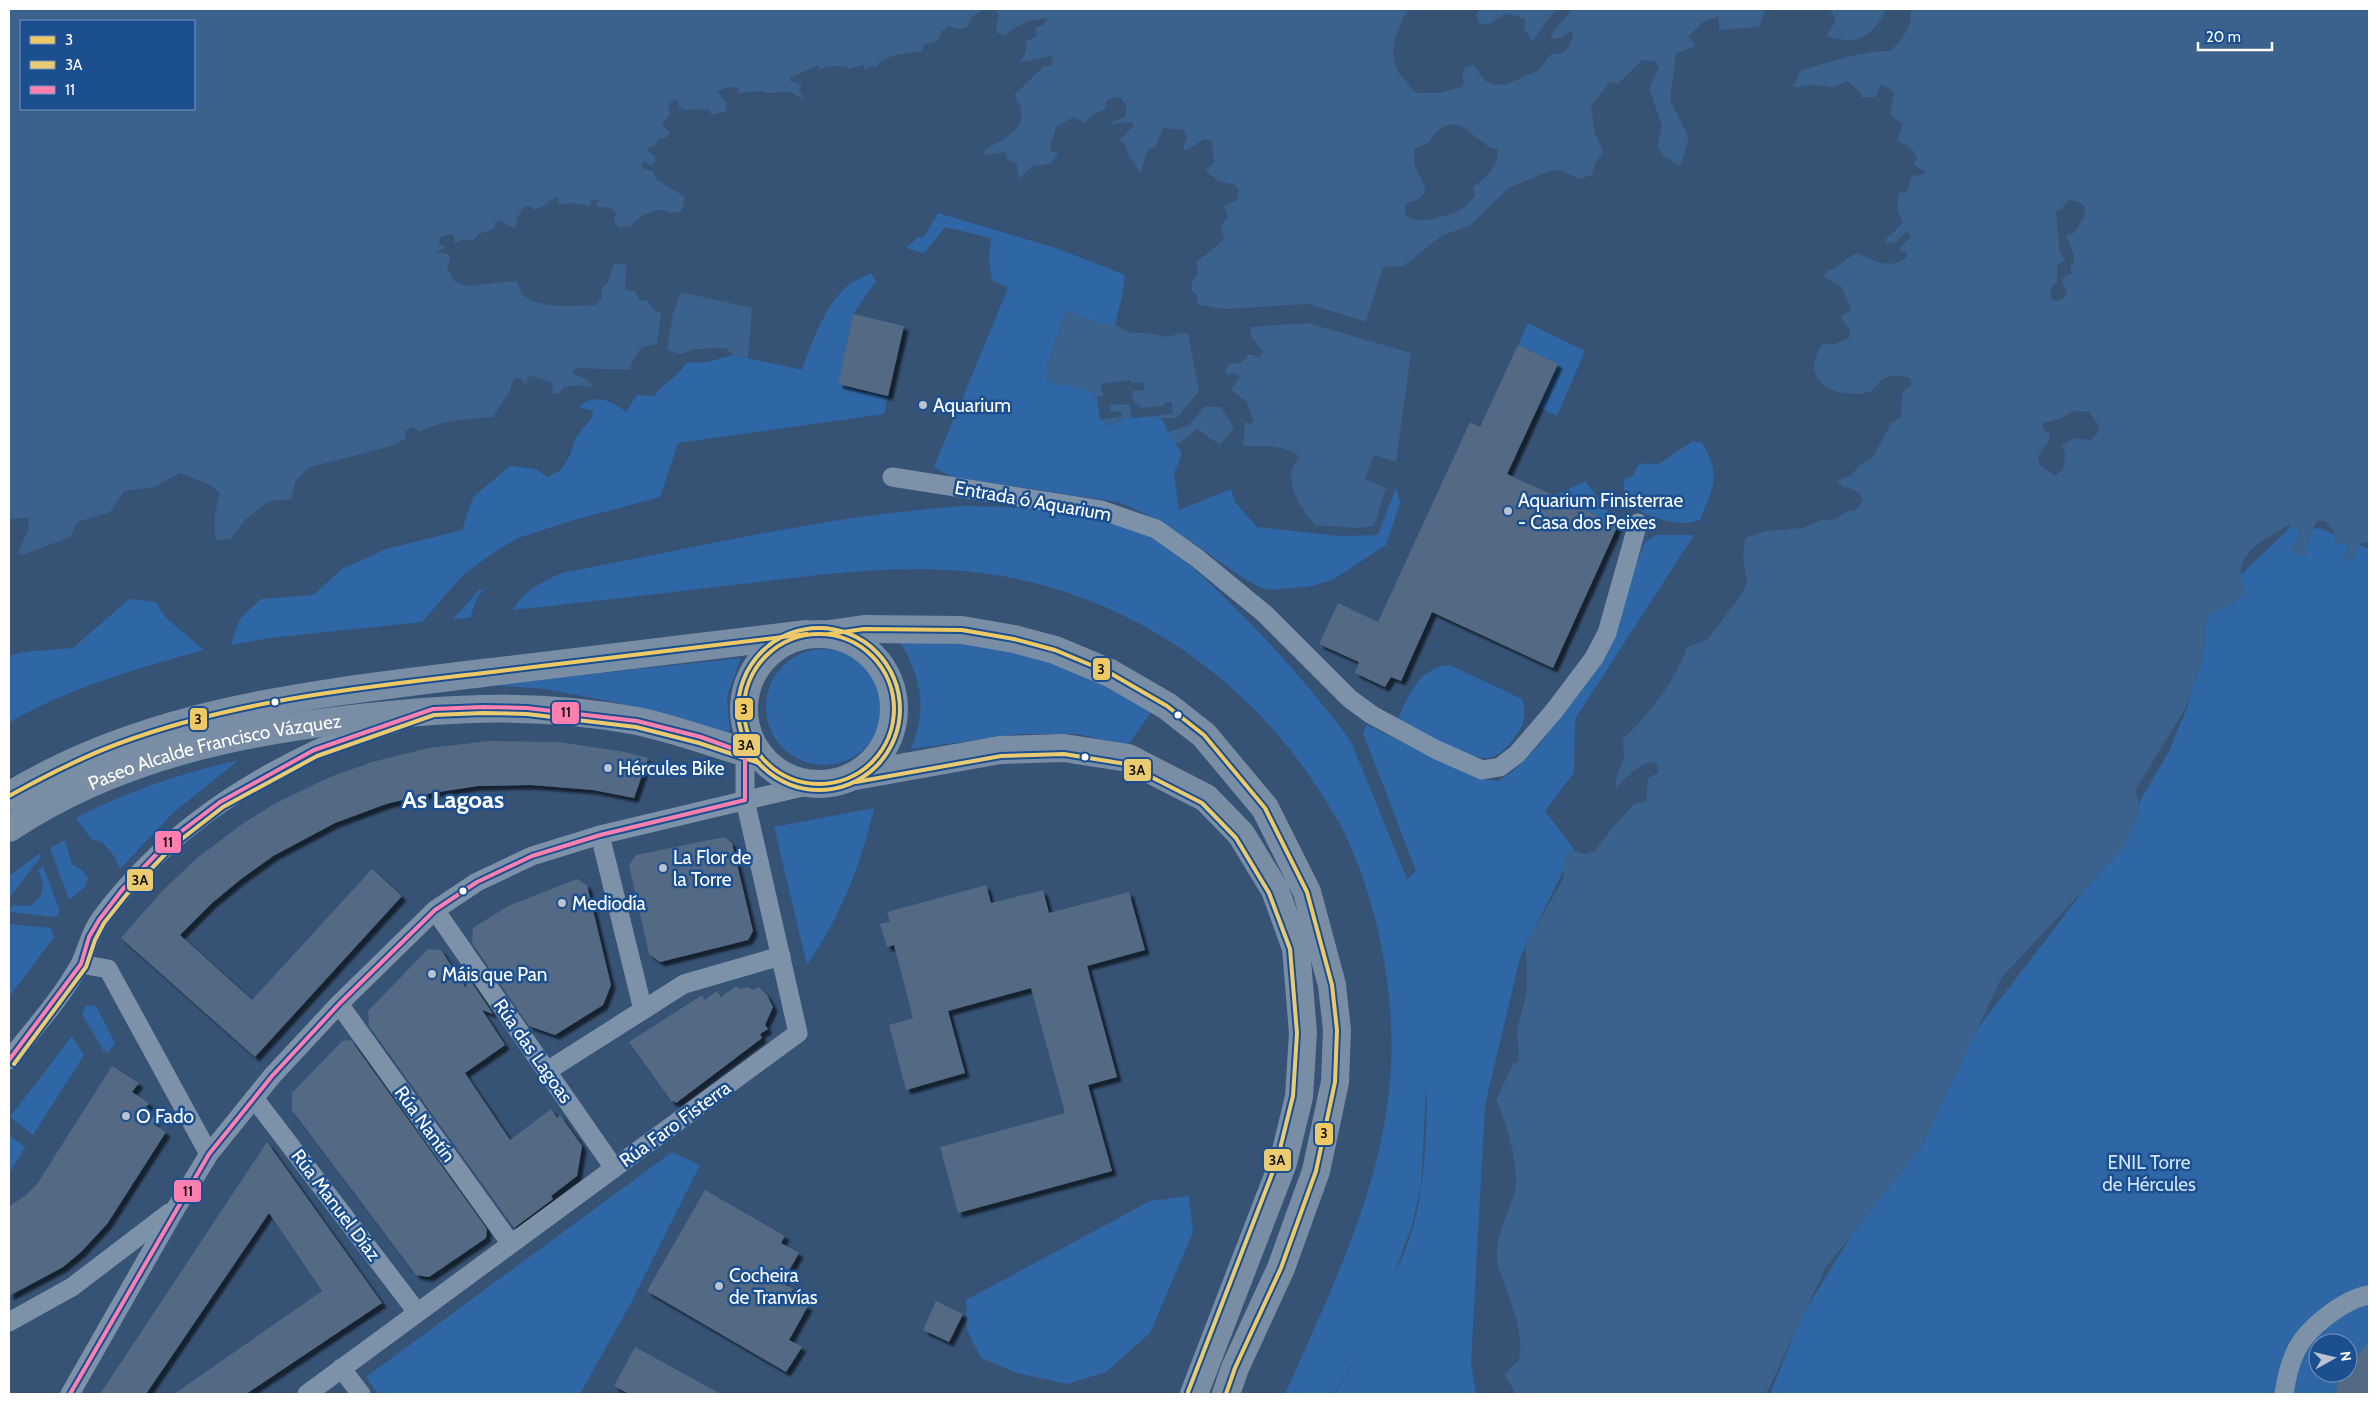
<svg xmlns="http://www.w3.org/2000/svg" width="2378" height="1403" font-family="Cabin,sans-serif">
<style>
.green{fill:#2f66a5;fill-rule:evenodd}
.water{fill:#3b618d;fill-rule:evenodd}
.pier{fill:#365274}
.building{fill:#526984;filter:url(#shadow)}
.lines{fill:none;stroke-linecap:round;stroke-linejoin:round}
.street{stroke:#7d92a8;stroke-width:19}
.secondary{stroke:#798da4;stroke-width:28}
.bus-1-casing{stroke:#1b4f8f;stroke-width:8}
.bus-2-casing{stroke:#1b4f8f;stroke-width:8}
.bus-3-casing{stroke:#1b4f8f;stroke-width:8}
.bus-1{stroke:#efca64;stroke-width:4}
.bus-2{stroke:#ebcb71;stroke-width:4}
.bus-3{stroke:#ff80af;stroke-width:4}
.poi-dot{fill:#b9c2ce;stroke:#1b4f8f;stroke-width:2}
.bus-dot{fill:#fff;stroke:#1b4f8f;stroke-width:2}
.labels{text-anchor:middle;dominant-baseline:central;stroke-width:5;stroke-linejoin:round;paint-order:stroke}
.poi-label{font-size:19px;fill:#fff;stroke:#1b4f8f;text-anchor:start}
.street-label{font-size:19px;fill:#fff;stroke:#1b4f8f}
.park-label{font-size:19px;fill:#cfe3fa;stroke:#1b4f8f}
.district-label{font-size:24px;font-weight:bold;fill:#fff;stroke:#1b4f8f}
.line-badge{stroke:#1b4f8f;stroke-width:2}
.pale-badge-label{font-size:14px;text-anchor:middle;font-weight:bold;fill:#111}
</style>
<defs>
<filter id="shadow"><feDropShadow dx="4.5" dy="4.5" stdDeviation="1" flood-color="#0009"/></filter>
</defs>
<rect width="100%" height="100%" fill="#365274"/>
<!-- green -->
<g class="green">
<path d="M938 213 1056 248 1125 275 1122 296 1115 324H1101L1066 310 1057 384C1068 386 1089 386 1096 395 1100 401 1099 412 1100 419L1109 425 1131 416 1132 418 1151 416 1162 419 1168 432 1182 454 1174 473 1179 510 1231 489 1235 502 1257 527 1340 536 1378 535 1396 487 1400 503 1386 545 1334 579 1312 586 1273 590 1262 588 1248 581C1206 553 1166 520 1118 502L952 477 934 467 1008 288 992 280 989 261 991 238 945 227 924 253 906 248 918 237 923 238Z"/>
<path d="M871 273 876 281 853 314 838 384 888 396 884 414 678 443 660 497 574 520 518 538 490 555 463 575 422 622 270 638 231 645 239 620 261 599 313 595 342 569 386 549 462 530 473 497 510 466 536 469 547 477 561 470 570 455 576 437 592 418 593 411 579 407C594 393 611 400 626 412L637 395 654 396C664 382 679 377 686 363L707 362 733 355 802 370C812 342 826 302 850 284 856 280 864 276 871 273Z"/>
<polygon points="1528,323 1585,351 1557,416 1538,407 1558,364 1518,345"/>
<path d="M1693 441 1702 443C1722 476 1713 487 1700 520 1695 521 1690 523 1685 523 1662 523 1614 509 1625 478L1633 476 1638 465 1646 463 1657 465Z"/>
<polygon points="1585,481 1618,525 1554,496"/>
<path d="M964 506C1027 507 1096 508 1153 539 1182 555 1206 579 1229 602 1273 645 1310 687 1347 736L1352 744 1407 879 1416 871 1363 733 1367 725 1476 778 1498 781 1513 771 1539 745 1594 670 1645 542 1656 535H1694L1575 719 1574 773 1545 811 1574 849 1520 958 1485 1105 1471 1363 1476 1394H1335L1365 1345 1334 1394H1285C1328 1297 1377 1199 1389 1092 1398 1007 1382 916 1347 838 1342 827 1335 816 1328 805 1252 675 1114 583 962 571 888 565 815 575 741 584 665 593 589 602 513 610 525 590 541 582 562 573 695 548 828 515 964 506ZM1426 1089C1428 1103 1426 1118 1426 1132 1424 1181 1418 1231 1394 1274L1412 1225 1421 1186Z"/>
<path d="M2292 526 2322 529 2369 549V1394H1770L1802 1316 1978 1028 2103 865 2169 751 2187 708 2211 603ZM2318 1343H2348V1373H2318Z"/>
<polygon points="484,589 477,598 470,618 453,619 479,590"/>
<path d="M129 599 156 602 165 617 204 650C139 668 68 688 9 723V656L22 652 73 648Z"/>
<path d="M938 639 1029 653 1095 679 1152 711 1127 746 1078 734H1019L911 749C927 709 922 679 900 642Z"/>
<circle cx="824" cy="707" r="58"/>
<polygon points="741,658 727,696 730,735 619,703 545,689 490,685"/>
<path d="M1450 665 1522 699C1527 716 1525 724 1514 738 1509 746 1497 758 1487 758 1467 758 1417 729 1397 720 1410 694 1418 668 1450 665Z"/>
<path d="M239 760 174 812 120 869 112 853 102 842 91 839 76 818C127 791 182 773 239 760Z"/>
<path d="M874 808C861 865 840 917 807 965L774 827Z"/>
<polygon points="65,840 72,864 83,871 88,878 85,887 69,900 50,848"/>
<polygon points="40,853 40,858 9,898 9,876"/>
<path d="M43 866 60 911 56 917 9 912 12 905 29 906C44 898 46 885 38 871Z"/>
<polygon points="9,924 51,928 54,937 9,997"/>
<polygon points="86,1005 96,1006 115,1043 108,1053 103,1050 82,1014"/>
<polygon points="72,1036 84,1055 33,1135 10,1117"/>
<polygon points="9,1135 25,1147 9,1174"/>
<polygon points="672,1152 700,1165 632,1301 580,1394 378,1394 366,1377"/>
<polygon points="1189,1196 1193,1232 1150,1333 1106,1372 1067,1384 1017,1373 981,1358 967,1330 966,1300 1150,1201"/>
</g>
<!-- water -->
<g class="water">
<path d="M9 9H985L972 17 967 27 958 29 948 26 941 32 938 41 923 45V51C907 53 884 54 875 68L873 65 864 70V65L848 69 846 66H831L819 69V65L790 78V81L802 85 799 90 805 101 791 92 767 93 761 91 737 93 739 88 727 87 717 92 726 102V111L712 115 708 109 684 110 679 107 678 101 674 100 668 105 670 114 662 125 670 133 665 138 659 139 654 146 648 148V151L655 156V162L650 165 645 162 642 163V168L653 171 656 179 685 197 682 211C667 215 670 210 659 210 649 210 636 220 631 226L618 228 614 219 616 213 611 208 595 206 599 200H591L590 206 571 203 559 204 558 198 556 197 543 206 534 210 530 206 524 207 517 218 515 229 499 220 495 223V228L479 234 474 240H462L454 243V236L451 234 440 237 439 245H444L445 248 436 252 449 254 450 258 447 267 454 281 467 286 516 281C519 285 520 291 523 295 536 309 578 306 596 305L602 299V288L608 282 614 264H625C629 273 623 280 626 290L635 291 639 300 648 301 653 309 661 313 657 344 642 347 631 364 630 370 576 368 572 371 574 374C582 377 590 380 594 388L580 385 564 387 559 394 552 393 553 383 545 381 543 379 531 376 528 377 526 386 521 379 516 378 512 381 511 389 493 417C468 419 441 420 420 432L413 427 405 431V439L392 446 310 467 296 480 291 499 269 501 245 520 231 539 216 540C213 523 215 510 220 493L210 485 180 473 155 487 124 491 110 512 77 522 71 537 22 555 18 553 28 530 29 518 9 519ZM194 21V109H21V21Z"/>
<path d="M995 9H1408C1390 44 1384 64 1417 93H1439L1462 87 1464 82 1462 73 1465 67 1474 65 1485 81 1496 85 1507 84 1539 70 1551 54H1561C1568 49 1572 42 1573 33L1571 31 1560 38 1551 39 1555 29 1570 12V9H1766L1759 27 1719 30V16L1703 22 1688 37 1696 46 1676 54 1670 100 1689 138 1680 166 1666 158 1657 147 1662 126 1649 88 1659 68 1655 61 1642 60 1618 84 1610 82 1591 106 1595 133 1603 152 1595 163 1592 175 1579 179 1561 170 1549 171 1509 188 1469 226 1441 236 1404 266 1383 267 1366 322 1309 304 1224 309 1198 305 1197 295 1191 289 1193 280 1198 273 1196 263 1224 239 1221 226 1228 217 1224 206 1237 200 1239 191 1234 184 1219 182 1205 170 1214 163 1212 141 1204 139 1194 146 1184 151 1183 146 1187 139 1184 130 1163 128 1155 147 1148 149 1140 173 1129 155 1124 143 1119 140 1133 127V122L1113 124 1111 122 1125 117 1126 105 1120 97 1107 100 1104 110 1092 115 1084 123 1074 117 1056 127 1051 144V152H1057V156L1050 164 1033 166 1018 179 1017 164 1007 159 1005 152 984 155 985 150C999 141 1025 132 1021 110 1021 105 1016 100 1014 95L1044 66H1051L1053 60 1050 56 1019 63 1026 52 1025 42 1036 36 1035 28 1043 25 1048 18C1031 19 1018 24 1005 35L997 33 996 25 999 15ZM1453 124 1463 127 1489 147 1498 150C1497 168 1488 176 1473 187L1475 196 1467 205 1455 213 1428 220H1415L1405 214V204L1417 200 1424 194 1425 187 1414 164V149L1430 142C1434 131 1442 127 1453 124Z"/>
<polygon points="1479,9 1558,9 1552,14 1532,42 1524,28 1525,19 1507,13 1489,24 1480,24 1476,16"/>
<path d="M1830 9H1886C1872 38 1858 46 1826 36L1836 21Z"/>
<path d="M1911 9H2369V542L2359 544 2354 558 2350 562 2344 557 2349 545 2336 543 2333 530 2325 521H2317L2306 548 2307 554 2302 557 2290 548 2297 540 2299 532 2289 525C2271 536 2239 550 2241 575 2241 581 2245 588 2246 594L2231 605 2207 617 2203 660 2185 709 2136 789 2140 815 2123 848 2002 977 1922 1146 1826 1267 1766 1394H1516L1504 1374 1519 1360C1524 1331 1513 1310 1504 1283 1502 1276 1497 1268 1497 1261 1494 1237 1509 1214 1515 1191 1520 1169 1506 1120 1496 1100L1513 1064 1519 1061 1517 1030 1527 991 1526 943 1563 880 1565 856 1572 850 1584 854 1595 851 1612 828 1634 804 1646 801 1648 778 1658 773 1657 763C1640 760 1627 777 1616 788V777L1624 759 1623 739C1650 713 1674 683 1687 647L1707 640 1741 595 1747 583 1743 556 1745 538 1765 531 1802 528 1822 520 1836 519 1846 511 1856 510 1863 500C1860 491 1852 488 1843 487L1837 480 1851 476 1858 466 1872 458 1891 424 1901 416 1902 393 1912 384 1910 378C1902 376 1892 374 1883 379 1878 382 1875 390 1869 392 1849 398 1814 391 1814 366 1814 357 1818 351 1823 344H1834L1849 338 1850 330 1841 317 1851 310 1841 286 1824 277 1827 271C1840 268 1845 257 1858 253 1874 261 1893 271 1907 256L1906 252H1901L1900 247 1910 238V234L1906 232 1896 242 1889 244 1885 240 1903 223 1897 209 1899 193 1907 192 1912 176 1925 174V172L1913 164 1917 159C1914 148 1907 145 1897 141L1903 124 1890 115 1894 93 1889 88 1880 85 1876 97 1861 98V93L1847 81C1828 91 1831 86 1812 85 1805 84 1803 89 1793 86L1801 70C1831 62 1859 51 1890 51 1903 39 1912 27 1911 9ZM2071 200 2081 203 2085 207 2084 217 2073 234 2066 235 2074 256V263L2070 265 2072 273 2062 278 2063 286 2067 290 2064 298 2057 301 2052 300C2049 292 2050 287 2057 282V266L2065 259 2060 252 2056 212 2063 208 2066 202ZM2073 411 2089 412 2099 426 2097 434 2091 440 2074 438 2062 446 2065 454 2064 468 2055 476 2040 465 2038 457 2050 438 2049 434 2043 429V423L2060 419Z"/>
<polygon points="681,292 752,308 748,358 733,355 726,348 696,349 681,354 667,350 673,313"/>
<path d="M1066 310 1101 324H1115L1130 333H1148L1167 337 1181 333H1188L1199 391 1177 418C1148 420 1137 409 1109 425L1102 421C1100 378 1077 393 1047 380L1046 367Z"/>
<path d="M1308 323 1411 353 1396 462 1374 455 1365 479 1386 488 1374 526 1359 528 1315 525C1300 509 1279 475 1300 458 1286 443 1262 447 1243 446L1245 422 1250 424 1254 421 1246 401 1231 390 1240 377 1235 373 1228 374 1225 372 1228 364 1240 363 1250 354 1259 358 1263 352 1251 336 1250 327Z"/>
<polygon points="1205,406 1221,407 1234,428 1220,445 1197,429 1180,443 1175,443 1168,432 1188,426"/>
</g>
<!-- pier -->
<polygon class="pier" points="1131,380 1131,383 1143,382 1144,390 1132,391 1133,400 1142,408 1162,406 1165,403 1172,402 1173,414 1132,418 1129,404 1109,405 1110,412 1121,411 1122,417 1100,419 1097,397 1103,396 1101,384"/>
<!-- building -->
<g class="building">
<polygon points="853,314 904,326 888,396 838,384"/>
<polygon points="1518,345 1558,364 1507,474 1618,525 1553,668 1432,612 1401,681 1391,677 1385,687 1355,673 1359,662 1319,644 1338,603 1378,622 1470,422 1480,427"/>
<polygon points="489,741 559,742 625,752 648,758 634,798 593,790 531,785 478,786 432,793 386,804 335,823 273,856 241,879 212,903 180,935 252,1000 372,869 402,896 255,1057 121,938 162,891 197,858 245,822 276,803 330,777 372,762 429,748"/>
<polygon points="724,837 732,843 753,931 748,940 660,962 649,954 629,865 636,855"/>
<polygon points="577,879 587,885 611,985 603,1005 555,1035 529,1026 472,943 473,928 508,906"/>
<polygon points="986,885 991,903 1043,890 1049,913 1129,892 1145,950 1087,966 1117,1077 1088,1085 1112,1171 958,1213 940,1147 1065,1113 1031,988 948,1011 965,1073 906,1090 889,1025 913,1018 894,945 887,947 880,924 890,922 887,912"/>
<polygon points="428,949 441,950 466,988 468,977 493,1014 482,1010 505,1045 465,1073 510,1140 551,1109 557,1118 560,1115 582,1146 577,1176 551,1196 553,1199 514,1228 369,1026 368,1011"/>
<polygon points="736,986 739,989 748,987 754,990 758,987 767,995 773,1007 765,1025 768,1029 760,1034 762,1038 729,1063 676,1103 674,1101 672,1102 629,1042 702,995 705,1000 717,991 721,997"/>
<polygon points="351,1040 487,1229 486,1238 429,1277 416,1275 292,1110 292,1093 342,1041"/>
<polygon points="112,1066 139,1083 132,1092 149,1103 144,1111 156,1119 153,1124 166,1132 107,1224 81,1252 63,1267 9,1296 9,1206 25,1196 37,1184"/>
<polygon points="267,1142 382,1303 246,1394 174,1394 322,1291 269,1213 146,1394 100,1394"/>
<polygon points="705,1190 785,1236 781,1243 799,1253 782,1283 793,1289 789,1296 808,1306 789,1340 802,1347 786,1372 647,1291"/>
<polygon points="936,1301 963,1314 949,1342 923,1330"/>
<polygon points="2369,1341 2369,1394 2335,1394 2339,1378 2344,1373 2348,1373 2348,1368"/>
<polygon points="635,1347 721,1394 629,1394 614,1386"/>
</g>
<g class="lines">
<!-- street -->
<g class="street">
<polyline points="892,477 1101,510 1156,529 1197,558 1265,614 1350,699 1372,715 1437,750 1482,770 1500,767 1517,754 1554,711 1594,658 1607,633 1638,523"/>
<polyline points="600,835 643,1010"/>
<polyline points="435,910 614,1168"/>
<polyline points="81,964 108,969 209,1154"/>
<polyline points="339,1004 511,1244"/>
<path d="M9 1060C33 1029 60 1000 79 966 88 950 88 935 101 918 157 843 229 791 313 751 336 740 370 731 396 723"/>
<polyline points="547,1071 684,984 781,956"/>
<polyline points="254,1098 417,1312"/>
<polyline points="9,1322 72,1287 169,1213"/>
<polyline points="341,1368 361,1394"/>
<polyline points="70,1394 176,1208 209,1154 272,1076 339,1004 435,910 477,882 532,856 600,835 815,784"/>
<polyline points="307,1394 798,1033 745,800 745,753 749,737"/>
<path d="M2284 1394C2286 1380 2289 1366 2295 1353 2305 1329 2344 1299 2369 1295"/>
</g>
<!-- secondary -->
<g class="secondary">
<circle cx="819" cy="709" r="75"/>
<polyline points="829,634 864,629 962,630 1014,639 1055,650 1110,673 1167,706 1204,735 1265,808 1307,892 1332,985 1337,1030 1335,1082 1316,1171 1281,1268 1235,1368 1226,1394"/>
<polyline points="855,776 1000,750 1064,748 1128,758 1206,798 1241,834 1275,890 1296,948 1303,1033 1299,1097 1283,1163 1194,1394"/>
<path d="M9 796C151 709 321 693 483 673 591 660 699 647 807 634"/>
<path id="s1" d="M9 828C114 758 236 732 360 718 454 707 543 703 637 721 680 730 719 746 761 757"/>
</g>
<defs>
<g id="bus-1">
<circle cx="819" cy="709" r="75"/>
<polyline points="829,634 864,629 962,630 1014,639 1055,650 1110,673 1167,706 1204,735 1265,808 1307,892 1332,985 1337,1030 1335,1082 1316,1171 1281,1268 1235,1368 1226,1394"/>
<path d="M9 796C45 776 82 757 120 743 239 699 367 687 492 672 597 659 702 647 807 634"/>
</g>
<g id="bus-2">
<circle cx="819" cy="709" r="81"/>
<polyline points="856,782 1001,756 1064,754 1126,764 1202,803 1236,838 1269,893 1290,949 1297,1033 1293,1096 1277,1161 1188,1392"/>
<polyline points="14,1064 86,967 95,940 104,923 127,894 174,845 223,807 317,756 434,715 483,713 527,714 636,727 699,743 759,763"/>
</g>
<polyline id="bus-3" points="9,1060 81,964 89,937 99,920 122,890 170,840 220,802 314,750 433,709 483,707 527,708 637,721 701,737 745,753 745,800 600,835 532,856 477,882 435,910 339,1004 272,1076 209,1154 70,1394"/>
</defs>
<!-- bus-1 casing -->
<use href="#bus-1" class="bus-1-casing"/>
<!-- bus-2 casing -->
<use href="#bus-2" class="bus-2-casing"/>
<!-- bus-3 casing -->
<use href="#bus-3" class="bus-3-casing"/>
<!-- bus-1 -->
<use href="#bus-1" class="bus-1"/>
<!-- bus-2 -->
<use href="#bus-2" class="bus-2"/>
<!-- bus-3 -->
<use href="#bus-3" class="bus-3"/>
</g>
<!-- markers -->
<g class="poi-dot">
<circle cx="923" cy="405" r="5"/>
<circle cx="1508" cy="511" r="5"/>
<circle cx="608" cy="768" r="5"/>
<circle cx="663" cy="868" r="5"/>
<circle cx="562" cy="903" r="5"/>
<circle cx="432" cy="974" r="5"/>
<circle cx="126" cy="1116" r="5"/>
<circle cx="719" cy="1286" r="5"/>
</g>
<g class="bus-dot">
<circle cx="275" cy="702" r="4.5"/>
<circle cx="1178" cy="715" r="4.5"/>
<circle cx="1085" cy="757" r="4.5"/>
<circle cx="463" cy="891" r="4.5"/>
</g>
<g class="labels">
<!-- poi labels -->
<g class="poi-label">
<text x="933" y="405">Aquarium</text>
<text x="1518" y="500">Aquarium Finisterrae<tspan x="1518" dy="22">- Casa dos Peixes</tspan></text>
<text x="618" y="768">Hércules Bike</text>
<text x="673" y="857">La Flor de<tspan x="673" dy="22">la Torre</tspan></text>
<text x="572" y="903">Mediodía</text>
<text x="442" y="974">Máis que Pan</text>
<text x="136" y="1116">O Fado</text>
<text x="729" y="1275">Cocheira<tspan x="729" dy="22">de Tranvías</tspan></text>
</g>
<!-- street labels -->
<g class="street-label">
<text transform="translate(1033 501) rotate(10)">Entrada ó Aquarium</text>
<text stroke="none"><textPath href="#s1" startOffset="222">Paseo Alcalde Francisco Vázquez</textPath></text>
<text transform="translate(533 1051) rotate(55)">Rúa das Lagoas</text>
<text transform="translate(425 1124) rotate(54)">Rúa Nantín</text>
<text transform="translate(675 1124) rotate(-36)">Rúa Faro Fisterra</text>
<text transform="translate(336 1205) rotate(53)">Rúa Manuel Díaz</text>
</g>
<!-- park labels -->
<g class="park-label">
<text x="2149" y="1162">ENIL Torre<tspan x="2149" dy="22">de Hércules</tspan></text>
</g>
<!-- district labels -->
<g class="district-label">
<text x="453" y="799">As Lagoas</text>
</g>
</g>
<g class="line-badge">
<rect x="1092" y="657" width="19" height="24" rx="5" fill="#efca64"/>
<rect x="734" y="697" width="20" height="24" rx="5" fill="#efca64"/>
<rect x="551" y="701" width="29" height="24" rx="5" fill="#ff80af"/>
<rect x="189" y="707" width="19" height="24" rx="5" fill="#efca64"/>
<rect x="732" y="733" width="29" height="24" rx="5" fill="#ebcb71"/>
<rect x="1123" y="758" width="29" height="24" rx="5" fill="#ebcb71"/>
<rect x="154" y="830" width="28" height="24" rx="5" fill="#ff80af"/>
<rect x="126" y="868" width="28" height="24" rx="5" fill="#ebcb71"/>
<rect x="1314" y="1122" width="20" height="24" rx="5" fill="#efca64"/>
<rect x="1263" y="1148" width="29" height="24" rx="5" fill="#ebcb71"/>
<rect x="173" y="1179" width="29" height="24" rx="5" fill="#ff80af"/>
</g>
<g class="pale-badge-label">
<text x="1101" y="674">3</text>
<text x="744" y="714">3</text>
<text x="566" y="717">11</text>
<text x="198" y="724">3</text>
<text x="746" y="750">3A</text>
<text x="1137" y="775">3A</text>
<text x="168" y="847">11</text>
<text x="140" y="885">3A</text>
<text x="1324" y="1138">3</text>
<text x="1277" y="1165">3A</text>
<text x="188" y="1196">11</text>
</g>
<!-- border -->
<rect width="2378" height="1403" fill="none" stroke="#ffffff" stroke-width="20"/>
<!-- legend -->
<rect x="20" y="20" width="175" height="90" fill="#1b4f8f" stroke="#7695bc"/>
<rect x="30" y="36" width="25" height="8" fill="#efca64" stroke="#7695bc"/>
<text x="65" y="45" font-size="15" fill="#ffffff">3</text>
<rect x="30" y="61" width="25" height="8" fill="#ebcb71" stroke="#7695bc"/>
<text x="65" y="70" font-size="15" fill="#ffffff">3A</text>
<rect x="30" y="86" width="25" height="8" fill="#ff80af" stroke="#7695bc"/>
<text x="65" y="95" font-size="15" fill="#ffffff">11</text>
<!-- north arrow -->
<g transform="translate(2333 1358) rotate(82)"><circle r="24" fill="#1b4f8f" stroke="#7695bc"/>
<path d="M0-4L9 19L0 12L-9 19Z" fill="#b9c2ce"/>
<text y="-8" font-size="14" font-weight="bold" text-anchor="middle" fill="#ffffff">N</text>
</g>
<!-- scale -->
<path d="M2198 42v8h74v-8" fill="none" stroke="#ffffff" stroke-width="2.5"/>
<text x="2206" y="42" font-size="15" fill="#ffffff" stroke="#1b4f8f" stroke-width="4" paint-order="stroke">20 m</text>
</svg>
